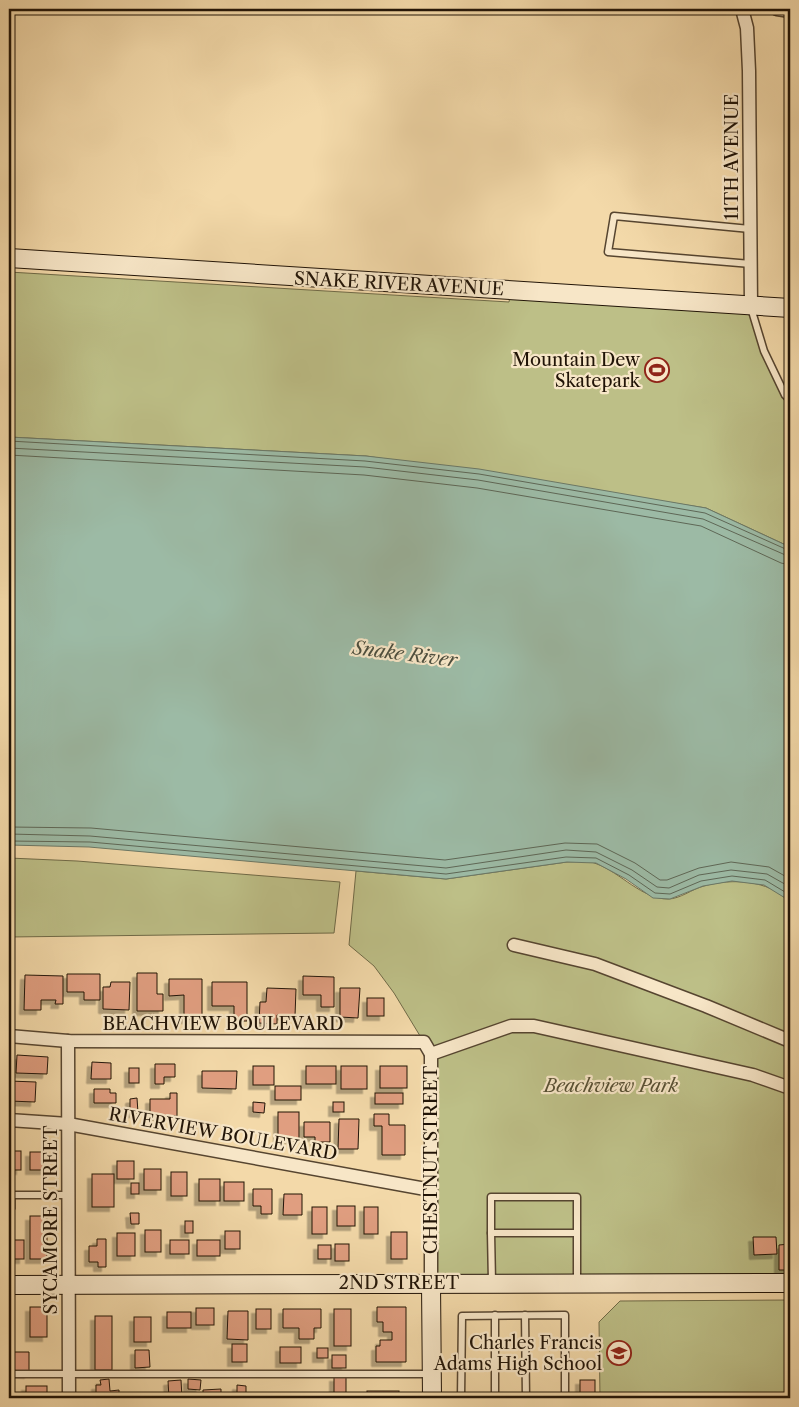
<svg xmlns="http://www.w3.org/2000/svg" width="799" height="1407" font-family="'Libre Caslon Text',serif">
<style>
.green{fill:#bdbf87;stroke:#6f6a47}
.water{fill:#9cbaa5;stroke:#6b7866}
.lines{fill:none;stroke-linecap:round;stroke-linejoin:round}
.shore{stroke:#5e6756;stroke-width:1}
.building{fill:#e09e80;stroke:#211407;filter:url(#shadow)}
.lane-casing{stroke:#564530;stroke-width:9}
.street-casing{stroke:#564530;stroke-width:15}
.secondary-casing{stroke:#211407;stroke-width:20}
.lane{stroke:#f7e6c7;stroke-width:6}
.street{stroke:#f7e6c7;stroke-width:12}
.secondary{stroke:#f7e6c7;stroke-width:18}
.labels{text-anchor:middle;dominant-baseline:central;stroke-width:4.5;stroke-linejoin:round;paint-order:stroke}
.street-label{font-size:18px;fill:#211407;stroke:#f7e6c7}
.poi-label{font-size:18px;fill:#211407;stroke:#f7e6c7;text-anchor:end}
.park-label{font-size:18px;font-style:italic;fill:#585034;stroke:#f7e6c7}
.water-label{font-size:19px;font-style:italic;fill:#4c4e3e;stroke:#f7e6c7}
</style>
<defs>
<filter id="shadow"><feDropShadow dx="-4.5" dy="4.5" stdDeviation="0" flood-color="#0004"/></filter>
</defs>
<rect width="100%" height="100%" fill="#f3d9a9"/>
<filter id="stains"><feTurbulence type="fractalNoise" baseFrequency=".004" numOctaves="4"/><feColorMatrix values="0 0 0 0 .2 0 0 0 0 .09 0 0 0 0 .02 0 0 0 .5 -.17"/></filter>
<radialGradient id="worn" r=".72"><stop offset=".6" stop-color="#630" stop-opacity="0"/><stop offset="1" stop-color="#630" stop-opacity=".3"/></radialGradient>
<!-- green -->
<g class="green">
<polygon points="9,272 509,302 511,290 751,306 764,351 785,395 790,414 790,547 706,508 366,456 9,437"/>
<polygon points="9,858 77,861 340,882 334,933 9,937"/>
<path d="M567 862C576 862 589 860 597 864 621 873 642 899 668 899 680 899 692 889 704 886 733 878 767 880 790 901V1283H431V1054L394 993 374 966 349 945 356 871 446 879Z"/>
<polygon points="790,1300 790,1398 600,1398 599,1322 620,1301"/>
</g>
<!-- water -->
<polygon class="water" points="9,437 366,456 479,469 706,508 790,547 790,901 764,885 732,881 703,886 670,899 653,898 626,879 596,863 567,862 446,879 89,847 9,845"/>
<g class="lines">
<!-- shore -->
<g class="shore">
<polyline points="9,441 365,461 479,474 705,513 790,551"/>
<polyline points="9,448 365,467 478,480 703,519 790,557"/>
<polyline points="9,455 364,475 477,488 701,526 781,563 790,565"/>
<polyline points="9,827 91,828 445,860 565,843 597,844 635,863 660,880 667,880 699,868 731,862 769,867 790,879"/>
<polyline points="9,834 90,836 446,868 566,850 596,852 632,870 657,887 669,888 699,875 731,870 767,874 790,887"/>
<polyline points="9,841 90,842 446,874 566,857 596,858 629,875 655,893 670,894 701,881 732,876 765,880 790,895"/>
</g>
</g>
<!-- building -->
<g class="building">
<polygon points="137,973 157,973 157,994 163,994 163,1011 137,1011"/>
<polygon points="67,974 100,974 100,1000 84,1000 84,992 67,992"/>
<polygon points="25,975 63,976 63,1004 55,1004 56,1000 41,1000 41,1010 24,1010"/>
<polygon points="303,976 334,977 334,1007 321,1007 321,995 303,995"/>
<polygon points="169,979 202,979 202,1019 184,1019 184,995 169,996"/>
<polygon points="111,982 130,982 129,1010 103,1009 103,987 110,987"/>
<polygon points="212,982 247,982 247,1021 234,1021 234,1006 212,1006"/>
<polygon points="267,988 296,989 295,1016 277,1015 277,1024 259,1023 260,1002 266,1002"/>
<polygon points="340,988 360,988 358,1018 340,1017"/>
<rect x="367" y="998" width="17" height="18"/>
<polygon points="17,1055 48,1057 47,1074 16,1073"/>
<rect x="9" y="1058" width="3" height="14"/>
<polygon points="92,1062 111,1063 111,1079 91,1079"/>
<polygon points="155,1064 175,1064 175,1077 164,1077 164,1084 155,1084"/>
<rect x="253" y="1066" width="21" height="19"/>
<rect x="306" y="1066" width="30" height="18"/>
<rect x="341" y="1066" width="26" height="23"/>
<rect x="380" y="1066" width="27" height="22"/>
<rect x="129" y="1068" width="10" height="15"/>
<polygon points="202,1071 237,1071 236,1089 202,1088"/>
<polygon points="9,1081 36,1082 35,1102 9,1101"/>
<rect x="275" y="1086" width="26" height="14"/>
<polygon points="94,1089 110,1089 110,1093 116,1093 116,1103 94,1103"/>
<polygon points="170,1093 177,1093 177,1116 150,1116 150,1099 170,1099"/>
<rect x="375" y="1093" width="28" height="11"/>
<polygon points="137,1098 138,1113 130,1113 130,1099"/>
<polygon points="253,1102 265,1103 264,1113 253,1112"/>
<rect x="333" y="1102" width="11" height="10"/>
<rect x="278" y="1112" width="21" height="27"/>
<polygon points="374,1114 389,1114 389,1125 405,1125 405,1155 382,1155 382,1126 374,1126"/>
<polygon points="339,1119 359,1119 358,1149 338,1149"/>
<polygon points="304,1122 330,1122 330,1142 315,1142 315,1137 304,1137"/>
<rect x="9" y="1151" width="12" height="19"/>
<rect x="30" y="1152" width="17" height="18"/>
<rect x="117" y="1161" width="17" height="18"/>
<rect x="144" y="1169" width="17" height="21"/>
<rect x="171" y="1172" width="16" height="24"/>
<rect x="92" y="1174" width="22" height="33"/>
<rect x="9" y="1178" width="4" height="11"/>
<rect x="199" y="1179" width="21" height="22"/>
<rect x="224" y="1182" width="20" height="19"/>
<rect x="131" y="1183" width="8" height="11"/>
<polygon points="253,1189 272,1189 272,1214 261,1214 261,1206 253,1206"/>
<polygon points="284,1194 302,1194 302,1215 283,1215"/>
<rect x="9" y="1198" width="6" height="11"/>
<rect x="337" y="1206" width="18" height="20"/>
<rect x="312" y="1207" width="15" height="27"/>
<rect x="364" y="1207" width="14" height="27"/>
<polygon points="130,1213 139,1213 139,1224 131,1224"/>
<rect x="30" y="1216" width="17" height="43"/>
<rect x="185" y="1221" width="8" height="12"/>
<rect x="145" y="1230" width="16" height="22"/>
<rect x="225" y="1231" width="15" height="18"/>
<rect x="391" y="1232" width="16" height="27"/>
<rect x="117" y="1233" width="18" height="23"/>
<polygon points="753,1237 776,1237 777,1254 754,1255"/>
<polygon points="97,1239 106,1239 106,1267 98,1267 98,1262 89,1262 89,1246 97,1246"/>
<rect x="9" y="1240" width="15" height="19"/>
<rect x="170" y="1240" width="19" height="14"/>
<rect x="197" y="1240" width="23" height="16"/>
<rect x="335" y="1244" width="14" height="17"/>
<polygon points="790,1244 790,1270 779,1270 779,1245"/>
<rect x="318" y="1245" width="13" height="14"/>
<rect x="30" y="1307" width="17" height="30"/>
<polygon points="377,1307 406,1307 406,1362 376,1362 376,1346 380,1346 380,1340 392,1340 392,1332 383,1332 383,1322 377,1322"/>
<rect x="196" y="1308" width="18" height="17"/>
<rect x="256" y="1309" width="15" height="20"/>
<polygon points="283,1309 321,1309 321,1328 314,1328 314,1339 299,1339 299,1328 283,1328"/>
<rect x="334" y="1309" width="17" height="37"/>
<polygon points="228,1311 248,1311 248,1340 227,1339"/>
<rect x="167" y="1312" width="24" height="16"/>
<rect x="95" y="1316" width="17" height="54"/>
<rect x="134" y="1317" width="17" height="25"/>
<rect x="232" y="1344" width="15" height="18"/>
<rect x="280" y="1347" width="21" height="16"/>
<rect x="317" y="1348" width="11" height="10"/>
<polygon points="135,1350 149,1350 150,1367 135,1368"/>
<polygon points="14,1352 29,1352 29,1374 14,1373"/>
<rect x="332" y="1355" width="14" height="13"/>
<rect x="334" y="1377" width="12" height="20"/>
<polygon points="109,1379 110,1391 119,1390 119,1398 96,1398 96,1385 101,1385 100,1380"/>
<polygon points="188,1379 201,1380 200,1390 188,1389"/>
<polygon points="181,1380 182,1398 169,1398 168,1381"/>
<rect x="580" y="1380" width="15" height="18"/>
<polygon points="237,1385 246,1386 246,1398 237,1398"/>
<rect x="26" y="1386" width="21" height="12"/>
<polygon points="221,1389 221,1398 203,1398 203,1390"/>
<rect x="367" y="1391" width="32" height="7"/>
</g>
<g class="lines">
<defs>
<g id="lane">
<polyline points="750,229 614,216 608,252 751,264"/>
<polyline points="751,308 764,351 785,395 790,400"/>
<polyline points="9,1195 69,1195"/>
<polyline points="491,1233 492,1282"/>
<polyline points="577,1233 491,1233 491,1197 577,1197 577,1281"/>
<polyline points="495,1315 495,1398"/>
<polyline points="525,1315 526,1398"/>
<polyline points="9,1374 431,1374"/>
<polyline points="461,1398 462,1316 565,1315 565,1398"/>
</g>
<g id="street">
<polyline points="742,9 747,28 749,71 751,306"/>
<polyline points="777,9 790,11"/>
<polyline points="514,945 595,964 706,1006 790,1041"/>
<polyline points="9,1036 68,1041 424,1042 431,1054"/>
<polyline points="68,1041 69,1398"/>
<polyline points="9,1120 68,1124 431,1190"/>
<polyline points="431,1283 431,1054 511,1026 534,1026 753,1075 790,1088"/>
</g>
<g id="secondary">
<polyline points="9,258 790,308"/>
<polyline points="431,1283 432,1398"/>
<polyline points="9,1285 790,1283"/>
</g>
</defs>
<!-- lane casing -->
<use href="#lane" class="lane-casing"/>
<!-- street casing -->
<use href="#street" class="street-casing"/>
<!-- secondary casing -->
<use href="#secondary" class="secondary-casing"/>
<!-- lane -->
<use href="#lane" class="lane"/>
<!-- street -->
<use href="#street" class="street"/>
<!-- secondary -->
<use href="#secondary" class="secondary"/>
</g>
<!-- icons -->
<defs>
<symbol id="stadium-ring" viewBox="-11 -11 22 22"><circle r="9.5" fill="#f7e6c7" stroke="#8f2418" stroke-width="1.5"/><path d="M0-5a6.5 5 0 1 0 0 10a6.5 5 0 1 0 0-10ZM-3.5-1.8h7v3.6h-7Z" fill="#8f2418"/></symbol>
<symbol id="school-ring" viewBox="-11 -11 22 22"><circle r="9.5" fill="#f7e6c7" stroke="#8f2418" stroke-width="1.5"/><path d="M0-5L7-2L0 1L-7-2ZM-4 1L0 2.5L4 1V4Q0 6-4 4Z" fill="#8f2418"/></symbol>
</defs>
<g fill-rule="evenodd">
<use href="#stadium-ring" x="643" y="356" width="28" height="28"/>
<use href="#school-ring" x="605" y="1339" width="28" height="28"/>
</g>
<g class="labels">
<!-- street labels -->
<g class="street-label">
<text transform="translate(732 157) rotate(-90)">11TH AVENUE</text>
<text transform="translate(399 284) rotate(3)">SNAKE RIVER AVENUE</text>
<text x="223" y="1024">BEACHVIEW BOULEVARD</text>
<text transform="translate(223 1134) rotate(10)">RIVERVIEW BOULEVARD</text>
<text transform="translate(431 1160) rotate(-90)">CHESTNUT STREET</text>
<text transform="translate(51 1220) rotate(-90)">SYCAMORE STREET</text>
<text x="399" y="1283">2ND STREET</text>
</g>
<!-- poi labels -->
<g class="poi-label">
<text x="640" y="360">Mountain Dew<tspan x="640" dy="21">Skatepark</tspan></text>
<text x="602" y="1343">Charles Francis<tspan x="602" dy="21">Adams High School</tspan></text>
</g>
<!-- park labels -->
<g class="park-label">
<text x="611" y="1086">Beachview Park</text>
</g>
<!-- water labels -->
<g class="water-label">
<text transform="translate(405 654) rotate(7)">Snake River</text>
</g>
</g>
<!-- margin -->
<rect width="799" height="1407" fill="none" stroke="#f3d9a9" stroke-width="30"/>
<rect x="10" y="10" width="779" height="1387" fill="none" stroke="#211407" stroke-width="2.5"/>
<rect x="15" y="15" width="769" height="1377" fill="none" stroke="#211407"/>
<rect width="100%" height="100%" filter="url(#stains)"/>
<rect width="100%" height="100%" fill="url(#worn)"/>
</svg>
